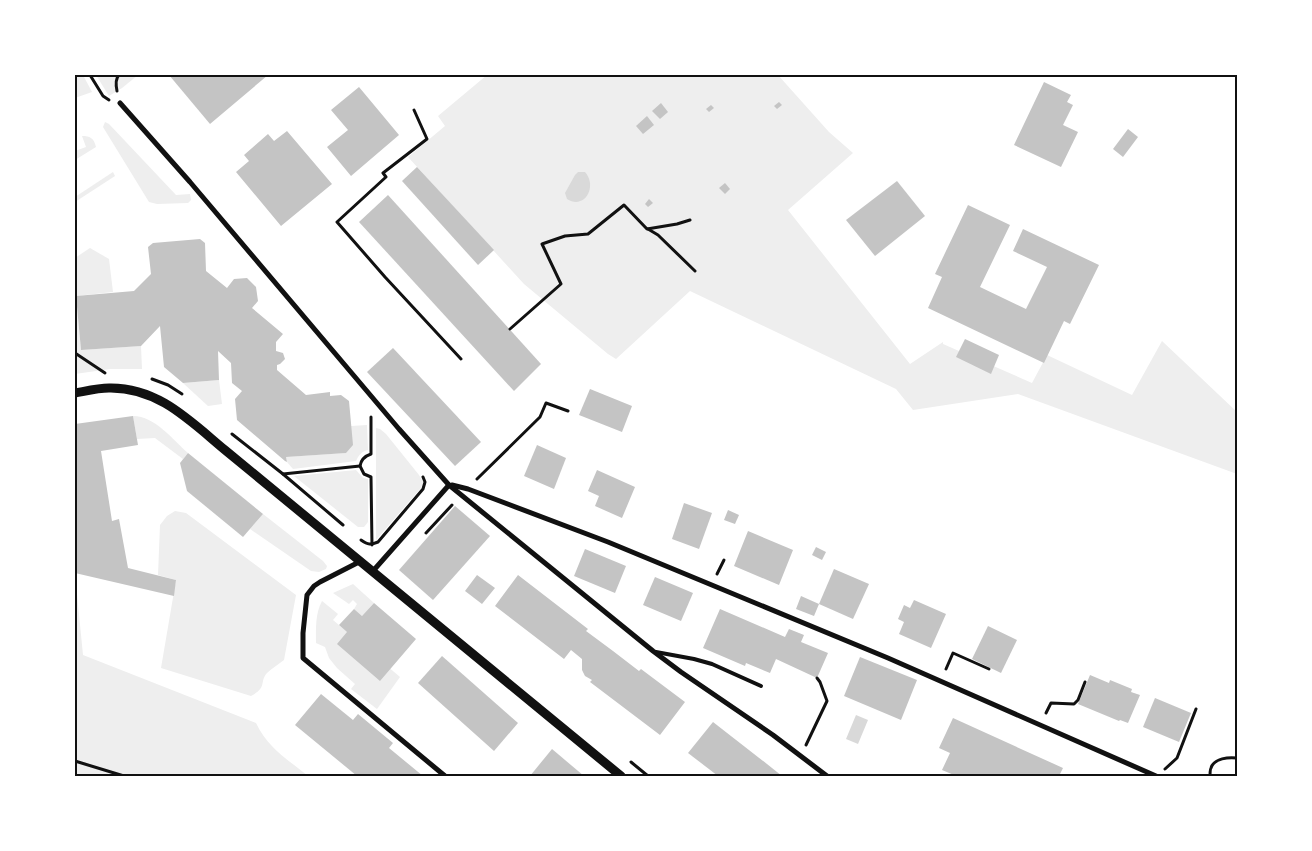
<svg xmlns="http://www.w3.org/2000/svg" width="1312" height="851" font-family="Montserrat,sans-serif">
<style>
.green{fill:#eee}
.water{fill:#d9d9d9}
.building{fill:#c4c4c4}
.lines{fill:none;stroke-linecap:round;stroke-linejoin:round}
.path{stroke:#111;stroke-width:3}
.service{stroke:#111;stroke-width:4}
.minor{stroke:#111;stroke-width:5}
.tertiary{stroke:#111;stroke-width:9}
.neatline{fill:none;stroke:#111;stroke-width:2}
</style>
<rect width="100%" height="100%" fill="#fff"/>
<!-- green -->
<g class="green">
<polygon points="75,75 83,75 92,92 75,98"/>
<polygon points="96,75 138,75 122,88 109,96"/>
<polygon points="487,75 778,75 829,132 853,153 788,210 910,364 943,342 943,344 1032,383 1047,355 1132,395 1162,341 1237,412 1237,474 1018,394 913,410 896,389 690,291 616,359 608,354 524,284 408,157 445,126 438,116"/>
<polygon points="105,122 109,124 176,195 190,194 191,200 188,203 157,204 149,202 103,127"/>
<path d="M82 136C90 136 94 138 96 147L75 160V151L86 147Z"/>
<polygon points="113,172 115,176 75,202 75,197"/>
<polygon points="90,248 109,259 113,292 76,296 81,350 141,346 142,369 110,369 75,374 75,258"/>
<polygon points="219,380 222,404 208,406 183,383"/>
<path d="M133 416C155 416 173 440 188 453L183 459 155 438 137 439Z"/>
<path d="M367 425 368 450C362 451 358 456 356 461L293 469 287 462 286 457 346 453 351 426Z"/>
<polygon points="376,428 380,429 386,434 419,475 423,482 421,488 376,540"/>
<polygon points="356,470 363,478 368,479 368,522 364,527 358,527 294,476"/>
<path d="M175 511 186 513 296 595 284 660C279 664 272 668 267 673 259 682 268 687 251 696L161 668 176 580 158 575 160 525 167 516Z"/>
<polygon points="263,514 323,561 327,566 326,569 319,572 311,571 250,529"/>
<path d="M75 574 83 655 256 723C268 748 287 759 308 776H75Z"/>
<polygon points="353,584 374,603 362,616 354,609 357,604 353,600 349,604 333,593"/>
<path d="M322 601 338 614 333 620 400 677 377 709 351 689 355 684 337 668 329 658 325 647 316 643C316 629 315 614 322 601Z"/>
</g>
<!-- water -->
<g class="water">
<path d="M578 172H585C598 187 584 210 567 199L565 193 575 175Z"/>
<polygon points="856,715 868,720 858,744 846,739"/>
</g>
<!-- building -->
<g class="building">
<polygon points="169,75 268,75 210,124"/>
<polygon points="1044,82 1071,95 1067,102 1073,105 1063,125 1078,132 1061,167 1014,145"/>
<polygon points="359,87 399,135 351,176 327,147 348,130 331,110"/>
<polygon points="779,102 782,105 777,109 774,106"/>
<polygon points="661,103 668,112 660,119 652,111"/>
<polygon points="711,105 714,108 709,112 706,109"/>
<polygon points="647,116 654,125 643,134 636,126"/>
<polygon points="1128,129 1138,137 1123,157 1113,149"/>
<polygon points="287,131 332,184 281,226 236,172 249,161 244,155 268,134 274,141"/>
<polygon points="417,167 494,250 478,265 402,181"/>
<polygon points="897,181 925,216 875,256 846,220"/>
<polygon points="725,183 730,189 725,194 719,188"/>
<polygon points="388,195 541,364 514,391 359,222"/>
<polygon points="649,199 653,203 648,207 645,204"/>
<polygon points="968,205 1010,225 980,287 1026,309 1047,267 1013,251 1023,229 1099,265 1070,324 1064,321 1044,363 928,308 942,277 935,274"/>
<polygon points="200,239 205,243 206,271 227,288 234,279 247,278 256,287 258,301 252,308 283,334 276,342 276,351 283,353 285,359 280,364 277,365 277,370 306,395 330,392 330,396 341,395 349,401 353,445 346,453 286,457 287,462 285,461 237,420 235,399 242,391 232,383 231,363 218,351 219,380 183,383 164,367 160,326 141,346 81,350 76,296 134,291 151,274 148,247 153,243"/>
<polygon points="965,339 999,355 991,374 956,357"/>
<polygon points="393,348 481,442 455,466 367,372"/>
<polygon points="590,389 632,406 622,432 579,415"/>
<polygon points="133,416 138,445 101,451 112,521 119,519 128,568 176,580 174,596 75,573 75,424"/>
<polygon points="537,445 566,458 554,489 524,476"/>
<polygon points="188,453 263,514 243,537 187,491 180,463"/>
<polygon points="597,470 635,487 622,518 595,506 599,496 588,491"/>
<polygon points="684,503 712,513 699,549 672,539"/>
<polygon points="455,506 490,536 433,600 399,570"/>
<polygon points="728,510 739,515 735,524 724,520"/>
<polygon points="748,531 793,550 779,585 734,566"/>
<polygon points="816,547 826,552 822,560 812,555"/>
<polygon points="585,549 626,566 615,593 574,576"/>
<polygon points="834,569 869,584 853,619 819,604"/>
<polygon points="477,575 495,588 482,604 465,591"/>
<polygon points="518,575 588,629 586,631 613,651 639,671 641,669 685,702 660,735 590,682 592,680 585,676 582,670 582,659 571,650 564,659 495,606"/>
<polygon points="655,577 693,593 681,621 643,605"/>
<polygon points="801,596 819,604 814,616 796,609"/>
<polygon points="914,600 946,614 931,648 899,634 904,622 898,619 904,605 910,608"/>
<polygon points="374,603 416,639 380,681 337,644 347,632 339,625 354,609 362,616"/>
<polygon points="720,609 785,637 789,629 804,635 801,642 828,653 817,678 776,659 770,673 746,663 745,666 703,648"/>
<polygon points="988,626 1017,640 1001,673 972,659"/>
<polygon points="442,656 518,723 494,751 418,683"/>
<polygon points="860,657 917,680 901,720 844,696"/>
<polygon points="1090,675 1109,683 1110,680 1132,689 1131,692 1140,695 1128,723 1120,720 1119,721 1078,704"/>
<polygon points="321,694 353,720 358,714 393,743 389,748 423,776 357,776 295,725"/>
<polygon points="1155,698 1191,713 1179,742 1143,727"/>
<polygon points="953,718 1063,768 1059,776 953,776 954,775 942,770 950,753 939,748"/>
<polygon points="713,722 767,764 782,776 718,776 688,753"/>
<polygon points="552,749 584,776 530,776"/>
</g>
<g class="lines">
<!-- path -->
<g class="path">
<polyline points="90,75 103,96 109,100"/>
<path d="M117 91C116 86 115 79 119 75"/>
<polyline points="414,110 427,139 383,173 386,177 337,222 385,277 461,359"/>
<polyline points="648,229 658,235 695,271"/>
<polyline points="510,329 561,284 542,244 565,236 588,234 624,205 647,229 677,224 690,220"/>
<polyline points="75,353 105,373"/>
<polyline points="152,379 168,385 182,394"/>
<path d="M371 417V454C365 456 361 460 360 466L364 474 371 477 372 545"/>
<polyline points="232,434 283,474 343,525"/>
<polyline points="283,474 360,466"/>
<polyline points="477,479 540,417 546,403 568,411"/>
<polyline points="426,533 452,505"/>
<path d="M361 540C368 545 371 545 378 542L423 489 425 482 423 477"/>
<polyline points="717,574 724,560"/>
<polyline points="946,669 953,653 989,669"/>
<polyline points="1046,713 1051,703 1074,704 1078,700 1085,682"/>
<polyline points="806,745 827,701 820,682 817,678"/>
<polyline points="75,761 124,776"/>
<polyline points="631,762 648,776"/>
<polyline points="1165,769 1177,758 1196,709"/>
<path d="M1210 776C1210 776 1210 768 1211 768 1214 758 1229 757 1237 758"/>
</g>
<!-- service -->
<polyline class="service" points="656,652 694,659 712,664 761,686"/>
<!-- minor -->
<g class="minor">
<polyline points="120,103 190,182 399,429 449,485 653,651 681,672 773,735 827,776"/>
<polyline points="452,485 468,489 608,542 888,658 1156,776"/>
<polyline points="361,561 320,582 314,586 307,595 303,633 303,658 445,776"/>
<polyline points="373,571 449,485"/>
</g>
<!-- tertiary -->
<path class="tertiary" d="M75 393C86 391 98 388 109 388 158 387 190 421 225 450L621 776"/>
</g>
<!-- border -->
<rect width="1312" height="851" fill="none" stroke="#ffffff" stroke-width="152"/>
<rect x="76" y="76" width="1160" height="699" class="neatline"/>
</svg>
